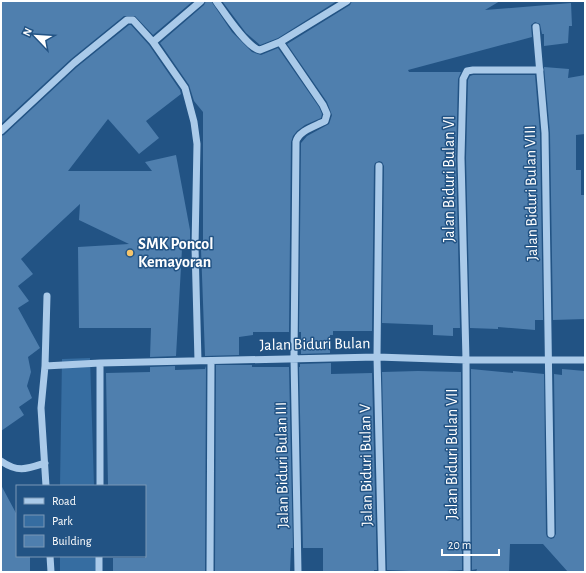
<svg xmlns="http://www.w3.org/2000/svg" width="586" height="573" viewBox="0 0 586 573" font-family="'Alegreya Sans',sans-serif">
  <style>
    .green { fill: #366da1 }
    .building { fill: #4f7fae }
    .lines { fill: none; stroke-linecap: round; stroke-linejoin: round }
    .minor { stroke: #aacae9; stroke-width: 7 }
    .poi-dot { fill: #f5c56c; stroke: #225384; stroke-width: 1.5 }
    .labels { text-anchor: middle; dominant-baseline: central; stroke-width: 3; stroke-linejoin: round; paint-order: stroke }
    .street-label { font-size: 16px; fill: #fff; stroke: #225384 }
    .poi-label { font-size: 16px; font-weight: bold; fill: #fff; stroke: #225384; text-anchor: start }
  </style>
  <rect width="100%" height="100%" fill="#225384"/>
  <path class="green" d="M90,358L94,486H60L62,359Z
    M60,556H96L97,572H60Z"/>
  <path class="building" d="M1,1H193L153,35L135,16H124L71,59L1,124Z
    M206,1H211L232,32L252,52L261,55L278,48L319,107L322,114L321,118L305,125L297,131L293,136L291,142L289,332H253V335L239,337V355L205,356L201,249L203,248V112L194,101L189,85L160,43L204,5Z
    M222,1H337L278,38L260,45L246,33Z
    M352,1H500L485,10L571,3L572,26H569L568,43L544,46V34H542L540,24L535,22L531,25L532,37L408,70L409,72H461L458,79L456,158L460,328H453V336L433,335V325L382,323L384,166L382,162L379,161L375,163L374,166L372,331H333V335H330V353L301,354V332H299L301,143L307,136L329,124L332,115L327,102L287,44L350,5Z
    M129,25H131L149,45L180,90L181,94L146,121L159,138L139,154L108,119L68,171H152L145,162L176,155L190,230V250L182,249L176,356L150,357L151,328H79L78,247L129,244L79,220L80,204L21,259L33,274L18,286L29,301L18,308L40,348L28,357L31,372L27,386L32,398L19,407L24,415L1,431V136L4,135L77,67Z
    M544,67L569,69L568,78L585,75V134L576,135V170H581V195H585V319L553,320L550,133Z
    M473,75H535L540,133L543,320H535V330L498,327V329L470,328L466,158L468,80L470,76Z
    M331,363V374L372,373L377,570H374V572H323V548H303L299,367H300V364Z
    M216,365H252V367H289L293,548H291L290,572H215Z
    M175,366V370L205,369L206,366L205,572H113V558H145V486H108L106,373L150,372V367Z
    M471,369L513,373V371L544,374L546,534L547,537L551,539L554,538L556,534L554,374L562,375V369L585,371V572H568L543,544H510L509,572H476L477,569L472,570Z
    M418,371L461,372L462,570L431,572L387,570L382,372Z
    M1,485L17,515V556H30V572H1Z"/>
  <g class="lines">
    <path class="minor" d="M216,1C224,12 247,48 260,50L280,42L323,105L327,114L325,121C316,126 298,131 296,142L294,358L298,572
      M536,27L545,133L551,534
      M153,42L185,88L194,122L197,144L195,247L198,361
      M280,42L347,1
      M1,131L74,63L127,20H133L153,42L201,1
      M379,166L377,357L382,572
      M45,366L100,363L377,357L466,360H585
      M1,461C18,473 27,469 45,463
      M46,486L41,408L45,366L47,296
      M100,486V363
      M50,556L51,572
      M99,572V556
      M210,572L211,361
      M467,572L466,360L461,158L463,79L467,71L473,70H540"/>
  </g>
  <circle class="poi-dot" cx="130" cy="253" r="4"/>
  <g class="labels">
    <g class="street-label">
      <text transform="translate(449 179) rotate(-90)">Jalan Biduri Bulan VI</text>
      <text transform="translate(531 193) rotate(-91)">Jalan Biduri Bulan VIII</text>
      <text transform="translate(315 344) rotate(-1)">Jalan Biduri Bulan</text>
      <text transform="translate(452 454) rotate(-90)">Jalan Biduri Bulan VII</text>
      <text transform="translate(282 465) rotate(-91)">Jalan Biduri Bulan III</text>
      <text transform="translate(366 465) rotate(-91)">Jalan Biduri Bulan V</text>
    </g>
    <g class="poi-label">
      <text x="138" y="244">SMK Poncol<tspan x="138" dy="18">Kemayoran</tspan></text>
    </g>
  </g>
  <rect width="586" height="573" fill="none" stroke="#ffffff" stroke-width="4"/>
  <rect x="16" y="485" width="130" height="72" fill="#225384" stroke="#7a98b5"/>
  <rect x="24" y="498" width="20" height="6" fill="#aacae9" stroke="#7a98b5"/>
  <text x="52" y="505" font-size="12" fill="#ffffff">Road</text>
  <rect x="24" y="515" width="20" height="12" fill="#366da1" stroke="#7a98b5"/>
  <text x="52" y="525" font-size="12" fill="#ffffff">Park</text>
  <rect x="24" y="535" width="20" height="12" fill="#4f7fae" stroke="#7a98b5"/>
  <text x="52" y="545" font-size="12" fill="#ffffff">Building</text>
  <g transform="translate(36 36) rotate(295)" stroke="#225384" stroke-width="3" paint-order="stroke">
  <path d="M0-3L7 15L0 10L-7 15Z" fill="#ffffff"/>
  <text y="-6" font-size="11" font-weight="bold" text-anchor="middle" fill="#ffffff">N</text>
  </g>
  <path d="M442 549v6h57v-6" fill="none" stroke="#ffffff" stroke-width="2"/>
  <text x="448" y="549" font-size="12" fill="#ffffff" stroke="#225384" stroke-width="3" paint-order="stroke">20 m</text>
</svg>
